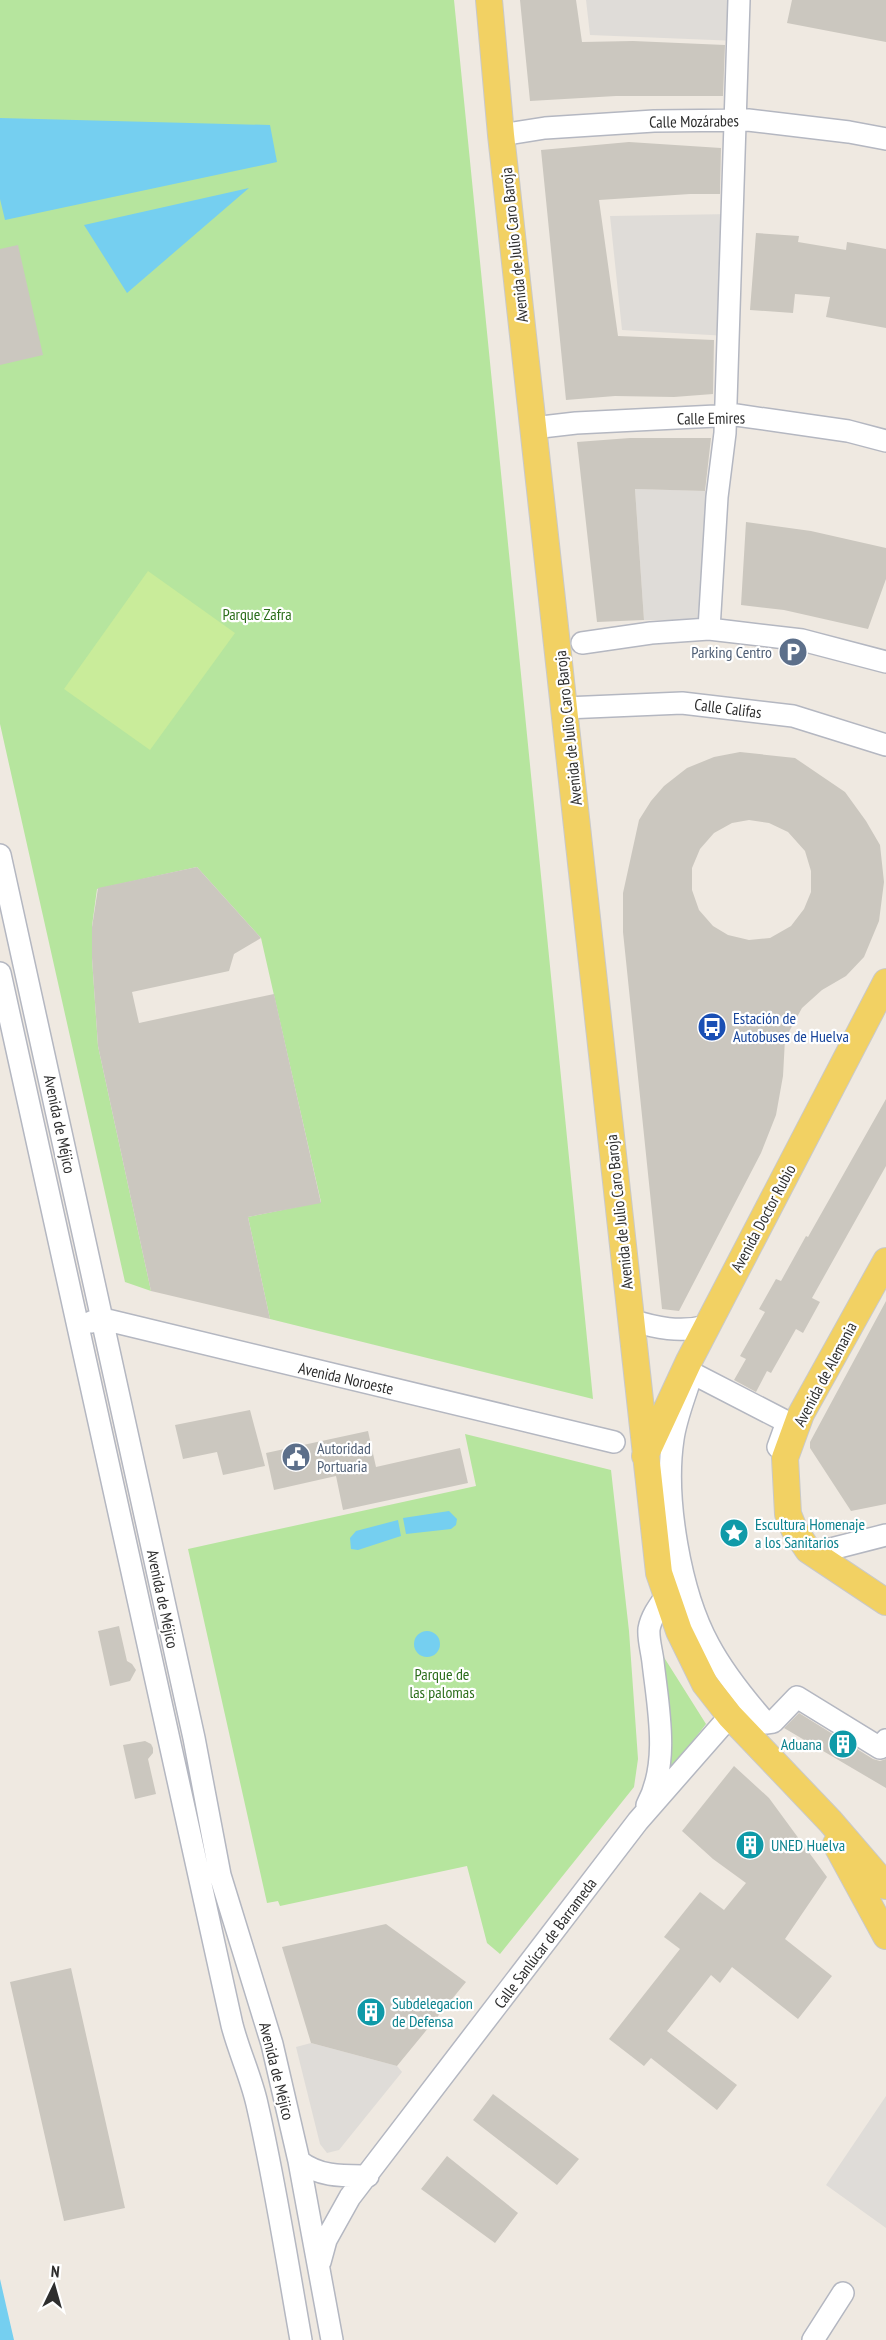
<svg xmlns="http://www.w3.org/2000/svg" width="886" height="2340" viewBox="0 0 886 2340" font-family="'PT Sans Narrow',sans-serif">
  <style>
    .green { fill: #b6e59e }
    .pitch { fill: #c9ec9a }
    .plaza { fill: #dfdcd8 }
    .water { fill: #75cff0 }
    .building { fill: #cbc7bf; fill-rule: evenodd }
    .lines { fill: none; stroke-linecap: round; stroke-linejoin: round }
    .minor-casing { stroke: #b4b7c1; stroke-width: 24 }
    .major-casing { stroke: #c9c9c9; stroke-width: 28 }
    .minor { stroke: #fff; stroke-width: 21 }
    .major { stroke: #f2d163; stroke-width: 26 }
    .labels { text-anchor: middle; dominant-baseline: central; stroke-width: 4.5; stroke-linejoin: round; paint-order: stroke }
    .street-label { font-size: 16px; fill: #2e2e2e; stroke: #fff }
    .park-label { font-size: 16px; fill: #2c6e1b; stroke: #fff }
    .service-label { font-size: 16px; fill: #4e5e75; stroke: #fff; text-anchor: end }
    .transit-label { font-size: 16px; fill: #164399; stroke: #fff; text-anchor: start }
    .culture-label { font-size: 16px; fill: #0d838f; stroke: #fff; text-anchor: start }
  </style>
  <rect width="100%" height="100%" fill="#efe9e1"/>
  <path class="green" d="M0,0H454L593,1399L270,1319L248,1217L321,1202L261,938L197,867L97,889L92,926V958L98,1046L151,1291L125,1282L0,724Z
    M465,1434L611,1470L629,1631L638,1759L634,1787L500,1954L487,1943L467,1866L280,1906L278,1901L267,1903L188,1549L476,1486Z
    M660,1651L706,1724L666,1776Z"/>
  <path class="pitch" d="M148,571L235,633L150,750L64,689Z"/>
  <path class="plaza" d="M586,0H739L738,41L590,35Z
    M732,214L728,336L622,330L610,216Z
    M635,489L710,491L702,620H644Z
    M311,2043L397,2066L402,2072L339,2150L327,2153L320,2144L296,2047Z
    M886,2096V2228L826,2185Z"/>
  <path class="water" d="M0,118L270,125L277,162L5,220L0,199Z
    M249,188L127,293L84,225Z
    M449,1511L457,1519L456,1525L451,1529L406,1534L403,1518Z
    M398,1520L401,1536L358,1550L351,1549L350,1538L356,1531Z
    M414 1644a13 13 0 1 1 26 0a13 13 0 1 1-26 0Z
    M0,2279L14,2340H0Z"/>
  <path class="building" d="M520,0H576L582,42L633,41L725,45L723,96H616L530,101Z
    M792,0H886V42L787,23Z
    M629,142L721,148L720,194H690L599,200L618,336L714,340L713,394L674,397L615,396L566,400L541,150Z
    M756,233L799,236L798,242L846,250L847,242L886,249V328L826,317L830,297L795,294L793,313L750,310Z
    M18,245L43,355L0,365V249Z
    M630,438H711L705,491L635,489L644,620L597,622L577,442Z
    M746,522L811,531L886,548V579L868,629L784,610L741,605Z
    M740,752L795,758L845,792L866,821L880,845L884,882L879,921L864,957L846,976L822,990L802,1008L785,1039L783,1076L776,1115L761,1153L679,1311L662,1309L623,932V893L639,820L651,801L664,786L687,768L714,757ZM749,820L769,823L788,832L805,851L811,871V892L804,909L791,926L770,938L749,940L728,935L713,926L699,910L692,890V868L700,849L714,833L732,823Z
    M197,867L261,938L234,954L229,971L132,992L139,1023L274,994L321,1203L248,1217L270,1319L151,1291L98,1046L92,958V927L98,888Z
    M886,1099V1166L812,1298L820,1302L803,1333L796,1329L771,1373L767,1371L756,1392L734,1380L746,1359L740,1356L765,1312L759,1309L776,1279L781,1281L806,1236L808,1237Z
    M886,1301V1504L851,1511L810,1448V1442Z
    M250,1410L265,1466L223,1475L217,1452L183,1459L175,1425Z
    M368,1431L376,1467L460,1448L468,1483L343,1510L336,1476L274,1490L266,1453Z
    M119,1626L127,1661L132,1664L136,1670L130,1681L110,1686L98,1631Z
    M799,1713L873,1759L880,1761L886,1759V1788L784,1728Z
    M145,1741L151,1744L153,1748V1753L148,1759L156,1794L135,1799L123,1745Z
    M734,1766L769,1798L827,1877L785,1939L832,1976L798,2019L732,1967L720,1983L711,1975L667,2031L737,2085L717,2110L651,2058L644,2066L609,2039L680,1949L664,1937L700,1892L724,1910L746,1883L713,1859L682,1831Z
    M386,1924L466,1982L397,2066L311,2043L282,1947Z
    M71,1968L125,2208L64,2221L10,1982Z
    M493,2094L579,2159L557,2185L473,2120Z
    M447,2156L518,2213L495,2243L421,2189Z"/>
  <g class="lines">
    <g class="minor-casing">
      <path id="minor" d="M501,135L545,128L654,121L748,120L849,132L886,139
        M533,428L576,423L736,415L848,431L886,441
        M709,629L802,640L886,662
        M582,643L651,633L709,629L717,497L725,433L739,0
        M565,708L682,703L793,716L886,745
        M0,855L194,1738L220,1875L272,2044L299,2161L332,2340
        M0,973L232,2025C239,2052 251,2077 257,2104C275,2182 287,2261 301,2340
        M631,1320C656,1328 680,1333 707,1326
        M91,1322L103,1319L614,1442
        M778,1447L787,1422L692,1373C686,1394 676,1417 673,1439C664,1498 680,1592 709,1645C724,1673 745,1699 766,1723L773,1722L797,1697L880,1748L886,1740
        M831,1549L886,1535
        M647,1805C670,1763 658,1707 653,1662C652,1652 648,1639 649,1629C651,1617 659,1606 666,1596
        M299,2161C320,2177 342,2176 368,2176
        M320,2262L326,2240L350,2197L638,1821L730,1716
        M813,2340L843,2293"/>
    </g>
    <g class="major-casing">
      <path id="major" d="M489,0L501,135L659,1573L679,1631L705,1684L730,1716L830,1821L886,1886
        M886,1261L801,1414L785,1458L788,1514L794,1529L808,1550L886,1602
        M645,1456L689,1361L886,982
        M836,1844L886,1936"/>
    </g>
    <use href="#minor" class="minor"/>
    <use href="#major" class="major"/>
  </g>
  <defs>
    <g id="parking-disc" transform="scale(1.5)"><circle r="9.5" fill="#5c6f8a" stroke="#fff"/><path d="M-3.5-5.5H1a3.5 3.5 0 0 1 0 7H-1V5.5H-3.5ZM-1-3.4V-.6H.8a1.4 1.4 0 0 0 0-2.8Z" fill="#fff"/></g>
    <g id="bus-disc" transform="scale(1.5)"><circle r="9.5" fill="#1a4fb4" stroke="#fff"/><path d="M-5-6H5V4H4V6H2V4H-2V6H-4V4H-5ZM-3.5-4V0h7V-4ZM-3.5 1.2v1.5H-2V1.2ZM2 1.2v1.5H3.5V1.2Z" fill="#fff"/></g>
    <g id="civic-disc" transform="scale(1.5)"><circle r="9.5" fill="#5c6f8a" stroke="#fff"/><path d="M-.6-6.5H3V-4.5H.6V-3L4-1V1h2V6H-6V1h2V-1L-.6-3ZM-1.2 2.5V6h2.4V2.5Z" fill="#fff"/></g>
    <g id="sight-disc" transform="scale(1.5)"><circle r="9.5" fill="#0f9aa8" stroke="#fff"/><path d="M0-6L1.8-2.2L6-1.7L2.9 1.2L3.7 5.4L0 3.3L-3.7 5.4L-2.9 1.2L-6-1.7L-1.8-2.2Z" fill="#fff"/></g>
    <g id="building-disc" transform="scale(1.5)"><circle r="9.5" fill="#0f9aa8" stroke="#fff"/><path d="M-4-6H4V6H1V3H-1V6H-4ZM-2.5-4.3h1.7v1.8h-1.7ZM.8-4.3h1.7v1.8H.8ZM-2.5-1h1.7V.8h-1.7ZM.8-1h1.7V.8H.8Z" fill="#fff"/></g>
  </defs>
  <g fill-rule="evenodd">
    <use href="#parking-disc" x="793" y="652"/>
    <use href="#bus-disc" x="712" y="1027"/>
    <use href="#civic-disc" x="296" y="1457"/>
    <use href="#sight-disc" x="734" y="1533"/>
    <use href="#building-disc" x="843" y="1744"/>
    <use href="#building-disc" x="750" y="1845"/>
    <use href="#building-disc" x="371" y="2012"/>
  </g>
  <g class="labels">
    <g class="street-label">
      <text transform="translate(694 121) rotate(-1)">Calle Mozárabes</text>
      <text transform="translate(514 245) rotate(-96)">Avenida de Julio Caro Baroja</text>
      <text transform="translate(711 418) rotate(-1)">Calle Emires</text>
      <text transform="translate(728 708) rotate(7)">Calle Califas</text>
      <text transform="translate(568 728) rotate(-96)">Avenida de Julio Caro Baroja</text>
      <text transform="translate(60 1124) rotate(78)">Avenida de Méjico</text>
      <text transform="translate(619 1212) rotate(-96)">Avenida de Julio Caro Baroja</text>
      <text transform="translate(763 1218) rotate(-62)">Avenida Doctor Rubio</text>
      <text transform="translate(825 1374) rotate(-62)">Avenida de Alemania</text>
      <text transform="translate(346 1378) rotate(13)">Avenida Noroeste</text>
      <text transform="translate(163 1599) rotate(78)">Avenida de Méjico</text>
      <text transform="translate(545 1943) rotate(-53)">Calle Sanlúcar de Barrameda</text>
      <text transform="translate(277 2071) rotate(76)">Avenida de Méjico</text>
    </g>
    <g class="park-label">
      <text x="257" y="614">Parque Zafra</text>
      <text x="442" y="1674">Parque de<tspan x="442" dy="18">las palomas</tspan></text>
    </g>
    <g class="service-label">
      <text x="772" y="652">Parking Centro</text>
      <text x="317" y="1448" text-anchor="start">Autoridad<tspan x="317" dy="18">Portuaria</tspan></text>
    </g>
    <g class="transit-label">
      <text x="733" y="1018">Estación de<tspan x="733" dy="18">Autobuses de Huelva</tspan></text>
    </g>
    <g class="culture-label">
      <text x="755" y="1524">Escultura Homenaje<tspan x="755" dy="18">a los Sanitarios</tspan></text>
      <text x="822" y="1744" text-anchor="end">Aduana</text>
      <text x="771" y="1845">UNED Huelva</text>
      <text x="392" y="2003">Subdelegacion<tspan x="392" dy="18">de Defensa</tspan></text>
    </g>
  </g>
  <g transform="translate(54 2286) rotate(5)" stroke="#ffffff" stroke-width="4.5" paint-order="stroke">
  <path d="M0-4.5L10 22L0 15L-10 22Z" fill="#2e2e2e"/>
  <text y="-9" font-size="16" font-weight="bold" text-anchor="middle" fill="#2e2e2e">N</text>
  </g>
</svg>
